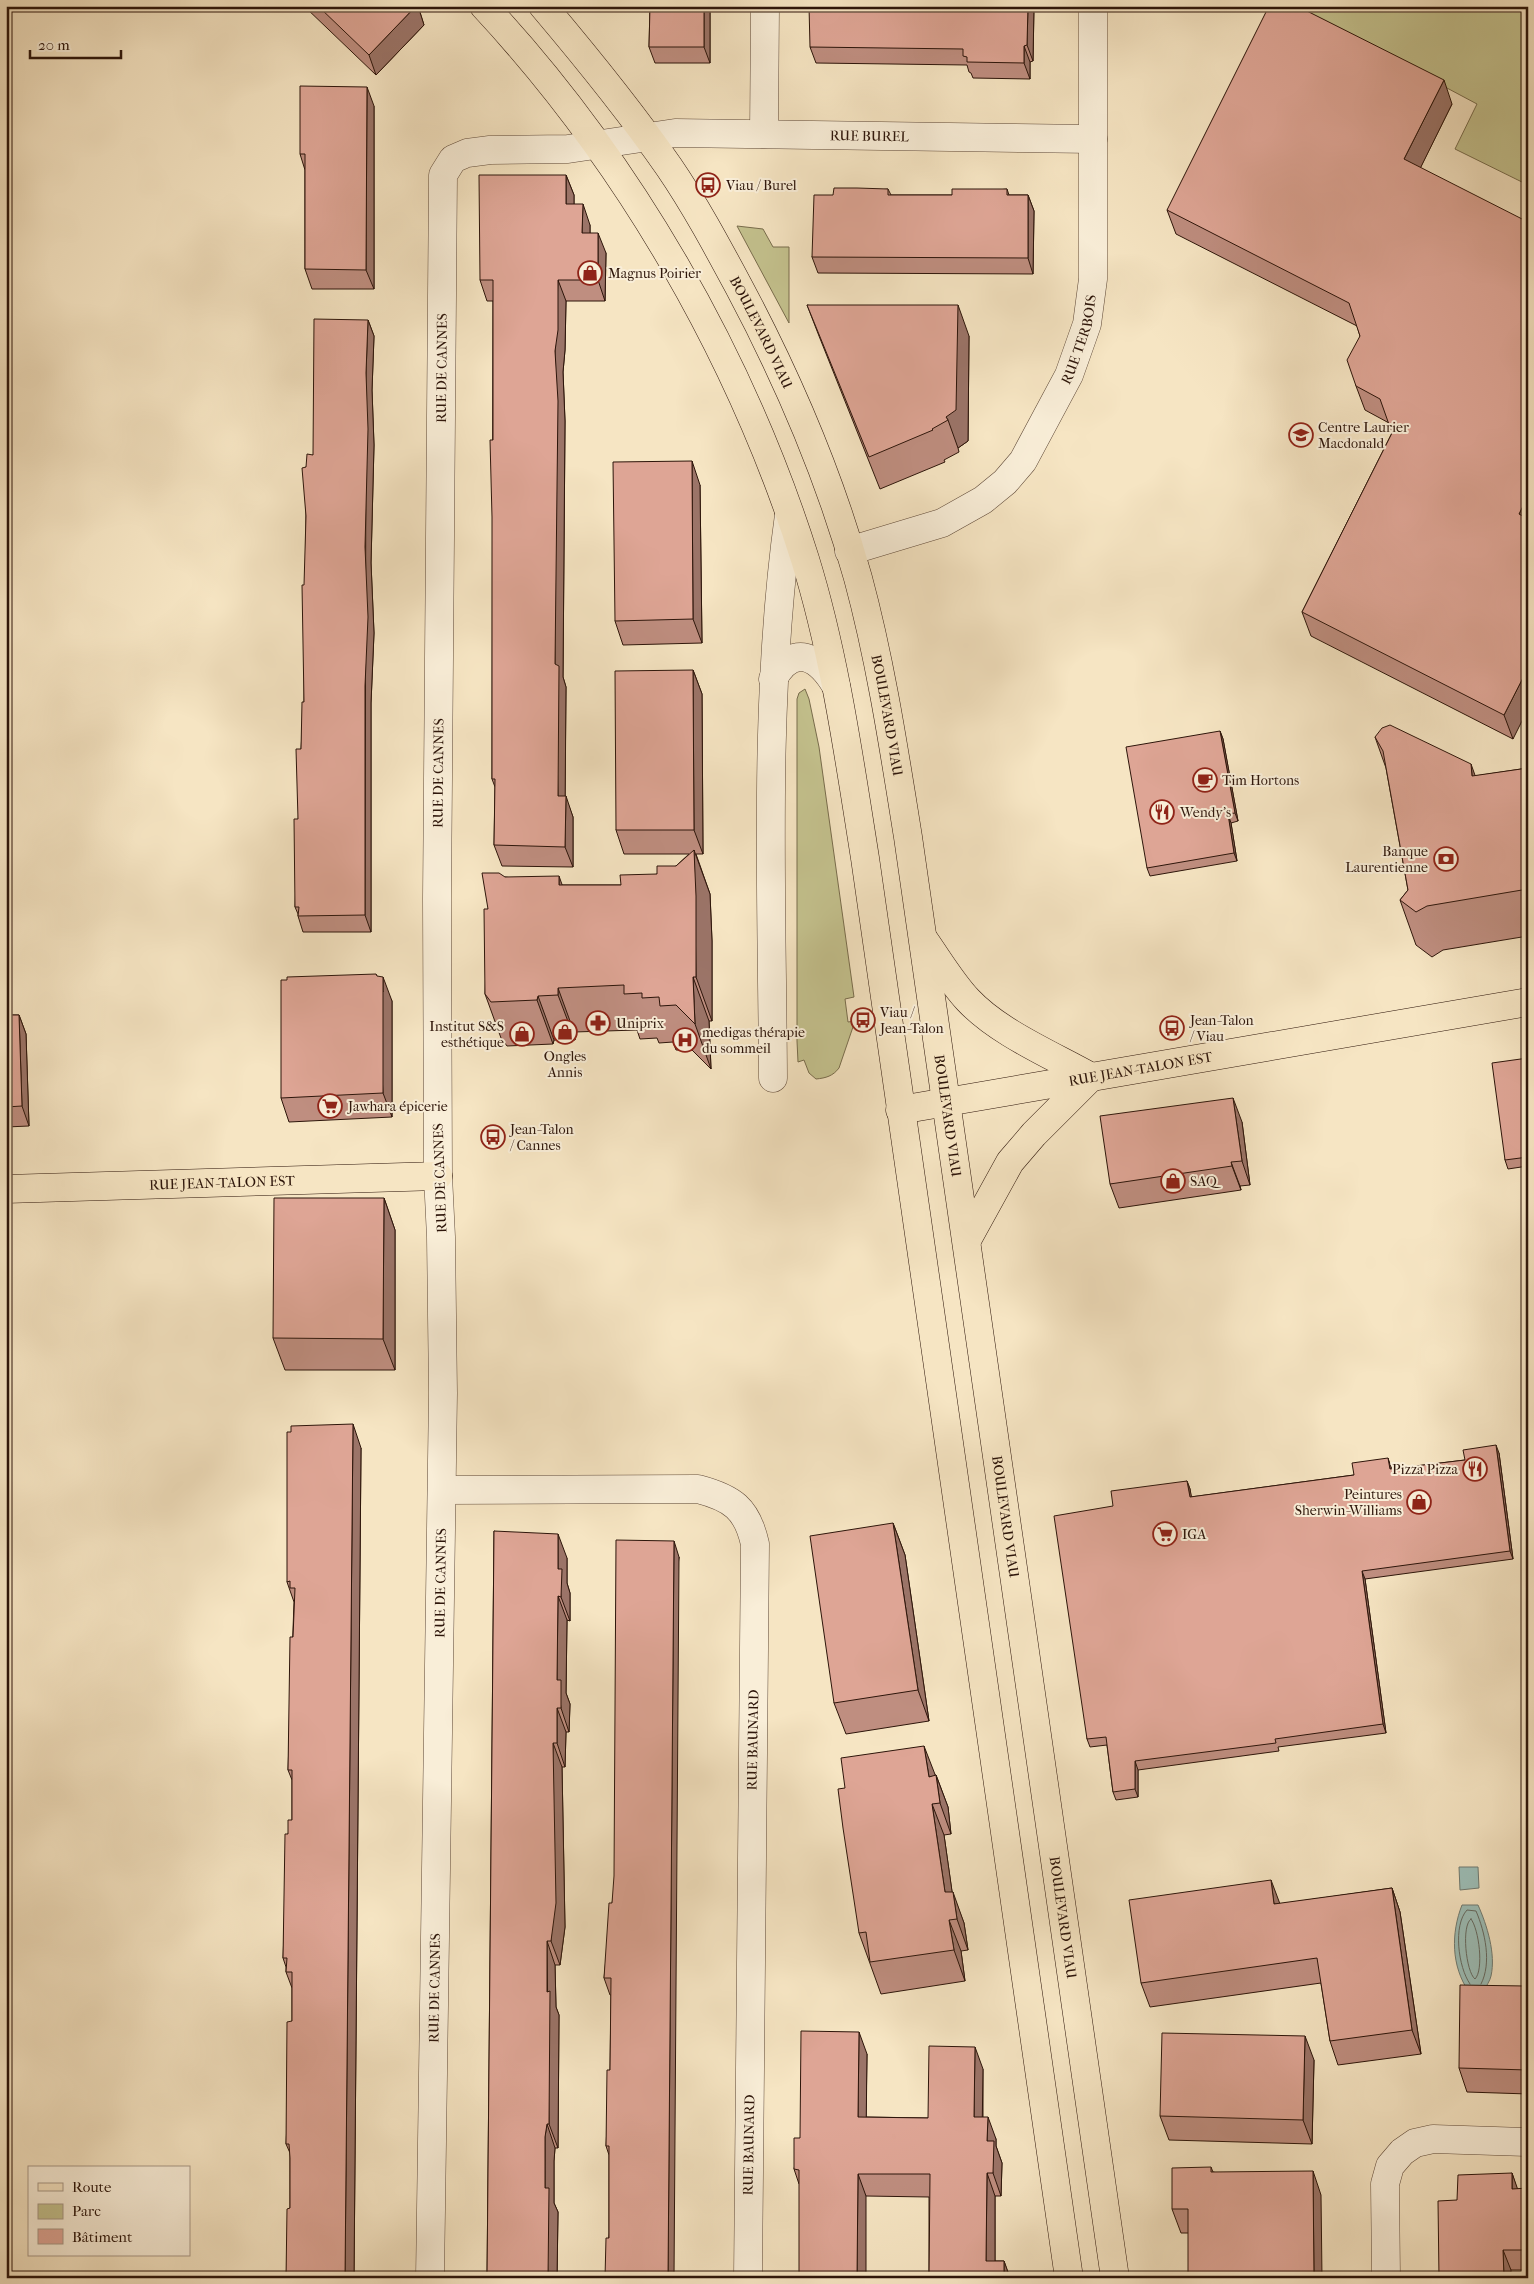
<svg xmlns="http://www.w3.org/2000/svg" width="1534" height="2284" viewBox="0 0 1534 2284" font-family="'IM FELL French Canon',serif">
  <style>
    .green { fill: #c4c28e; stroke: #786c4c }
    .water { fill: #9dbfb8; stroke: #707b72 }
    .lines { fill: none; stroke-linecap: round; stroke-linejoin: round }
    .shore { stroke: #656a61; stroke-width: 1 }
    .minor-casing { stroke: #5f4938; stroke-width: 29 }
    .major-casing { stroke: #2d150a; stroke-width: 29 }
    .minor { stroke: #f9eed8; stroke-width: 28 }
    .major { stroke: #f6e5c3; stroke-width: 28 }
    .wall { fill: #bf8e80; stroke: #2d150a }
    .shaded-wall { fill: #9b7468; stroke: #2d150a }
    .building { fill: #dea595; stroke: #2d150a }
    .labels { text-anchor: middle; dominant-baseline: central; stroke-width: 4; stroke-linejoin: round; paint-order: stroke }
    .street-label { font-size: 14px; fill: #2d150a; stroke: #f9eed8 }
    .poi-label { font-size: 14px; fill: #2d150a; stroke: #f9eed8; text-anchor: start }
  </style>
  <rect width="100%" height="100%" fill="#f6e5c3"/>
  <filter id="stains"><feTurbulence type="fractalNoise" baseFrequency=".004" numOctaves="4"/><feColorMatrix values="0 0 0 0 .2 0 0 0 0 .09 0 0 0 0 .02 0 0 0 .5 -.17"/></filter>
  <radialGradient id="worn" r=".72"><stop offset=".6" stop-color="#630" stop-opacity="0"/><stop offset="1" stop-color="#630" stop-opacity=".3"/></radialGradient>
  <path class="green" d="M1293,6H1528V185L1455,149L1477,104Z
    M737,226L763,229L773,247H789V323Z
    M805,689L809,699L819,747L854,997L845,999L848,1022L855,1021L839,1068C833,1076 826,1078 816,1079L809,1073L804,1060L798,1062L797,1041V699L799,693Z"/>
  <path class="water" d="M1459,1867H1478L1479,1888L1460,1890Z
    M1462,1905H1478C1487,1925 1496,1954 1491,1976C1490,1981 1486,1986 1484,1991L1469,1992C1451,1966 1451,1933 1462,1905Z"/>
  <g class="lines">
    <path class="shore" d="M1471,1919C1479,1929 1484,1970 1475,1979C1466,1972 1461,1925 1471,1919Z
      M1470,1984C1458,1967 1453,1925 1467,1910L1476,1911C1485,1932 1492,1963 1481,1984"/>
    <g class="minor-casing">
      <g id="minor">
        <path d="M764,134L765,6"/>
        <path id="s1" d="M849,551L942,523L983,500L1005,482L1023,461L1069,375L1087,324L1093,279V6"/>
        <path d="M773,679C794,642 819,657 836,686"/>
        <path d="M773,1078C772,890 763,701 789,515"/>
        <path d="M442,1490L698,1489C732,1498 747,1508 755,1544L748,2278"/>
        <path id="s2" d="M430,2278L443,1393L441,1237L438,1176L437,899L443,175L453,159L467,153L490,150L568,149L675,133L1093,139"/>
        <path d="M1386,2278L1385,2184L1390,2166L1402,2152L1415,2143L1433,2139L1528,2142"/>
      </g>
    </g>
    <g class="major-casing">
      <g id="major">
        <path d="M484,6C629,162 741,356 805,559C835,656 849,758 865,858L1069,2278"/>
        <path id="s3" d="M543,6C587,58 630,111 669,167C695,205 717,246 739,287C788,379 830,477 858,578C881,663 894,750 908,837L1115,2278"/>
        <path d="M925,941C939,961 952,983 968,1000C999,1033 1052,1055 1091,1077"/>
        <path id="s4" d="M900,1110L1528,1002"/>
        <path id="s5" d="M6,1189L438,1176"/>
        <path d="M967,1240L1010,1162L1034,1134L1091,1077"/>
      </g>
    </g>
    <use href="#minor" class="minor"/>
    <use href="#major" class="major"/>
  </g>
  <path class="wall" d="M304,6H418L424,25L376,75Z
    M650,6H710V63H655L649,47Z
    M1034,6L1033,61L1030,62V79L973,78L971,73L969,72L967,65L816,63L810,47Z
    M1452,104L1420,168L1513,739L1311,636L1302,612L1392,433L1389,423L1365,410L1356,386L1360,336L1357,326L1176,234L1167,210Z
    M374,106V289H312L305,269V170L300,154Z
    M566,175L574,195V204L590,225V233L606,253L605,301H566L565,350L563,372L565,421L563,677L566,687L565,796L573,817V867L502,866L494,845L495,787L492,779L493,301H487L480,280Z
    M888,189L891,195H952L1007,189L1009,195H1028L1034,211L1033,274L818,273L812,257L833,195Z
    M807,305L969,336L968,441L958,448L959,452L944,460L945,462L880,489L819,336Z
    M368,320L374,336L372,390L374,445L371,563L374,633L371,703V932H303L298,916V914L295,907L301,749L304,702L306,516V467L313,455Z
    M700,485L702,643L623,645L615,621Z
    M693,670L702,694L703,854H696L710,894L712,941V1021H709L711,1069L692,1050H676L673,1042L659,1043L657,1038L640,1039L637,1030L574,1032L575,1040H554L553,1044L507,1046L501,1038L485,994L488,909L505,877L562,885H621L657,874L676,866L689,854H624L616,830Z
    M1220,731L1223,739L1238,821L1231,823L1237,861L1150,876L1147,868Z
    M1375,737L1475,776L1528,768V936L1443,950L1432,957L1416,945L1400,900L1408,890L1386,768Z
    M377,976L392,1001V1117L289,1122L281,1098Z
    M6,1015H19L26,1034L29,1126L6,1127Z
    M1528,1058V1166L1508,1169L1505,1160Z
    M1242,1122L1250,1185L1240,1186L1241,1190L1119,1208L1110,1184Z
    M384,1198L395,1230V1370H285L273,1338Z
    M361,1448L354,2278H286L290,2208V2153L286,2144L292,2021V1988L286,1972V1967L283,1958L288,1834L292,1820V1780L288,1770L294,1602L287,1582Z
    M1499,1453L1513,1559L1365,1579L1386,1733L1278,1747L1279,1751L1138,1770V1797L1116,1800L1113,1792L1107,1745L1090,1747L1087,1739L1113,1506L1187,1481L1190,1489L1191,1497L1354,1475L1391,1467L1392,1469L1465,1460Z
    M893,1523L905,1555L929,1721L846,1734L834,1703Z
    M494,1531L567,1558V1583L570,1593V1621L567,1620L566,1693L570,1704L569,1732H566L565,1767H562L565,1927L560,1965H555L556,2007L559,2015L558,2148H555L554,2161V2203L558,2212L557,2278H487Z
    M679,1557L609,2238V2155L606,2146L610,2070L611,1995H610L604,1978L612,1903Z
    M1528,1638V2094L1467,2092L1459,2068L1525,1986Z
    M935,1775H936L948,1807L951,1834L944,1835L952,1892L964,1923L968,1950L961,1951L965,1981L881,1994L859,1933Z
    M1392,1888L1400,1912L1421,2054L1338,2065L1330,2041L1321,1983L1150,2007L1141,1983L1280,1904Z
    M867,2054L866,2117L928,2118L983,2069V2117L996,2139V2146L1002,2163L1001,2196H995V2261H1004L1010,2278H929V2197L866,2196L799,2184L794,2169L800,2138Z
    M1314,2060L1312,2144L1169,2140L1160,2116Z
    M1211,2167L1213,2172L1321,2195L1188,2233H1181L1172,2209Z
    M1512,2173L1517,2189L1528,2188V2270H1511L1457,2200Z"/>
  <path class="shaded-wall" d="M416,6H418L424,25L376,75L369,55Z
    M704,6H710V63L704,47Z
    M1028,6H1034L1033,61L1027,45Z
    M1024,46L1030,62V79L1024,63Z
    M1444,80L1452,104L1413,183L1404,159Z
    M367,87L374,106V289L366,270Z
    M566,175L574,195V225L566,204Z
    M1028,195L1034,211L1033,274L1028,258Z
    M583,204L590,225V253L582,233Z
    M598,233L606,253L605,301L598,280Z
    M558,280L566,301L565,350L563,372L565,421L563,677L566,687L565,817L558,796L555,664V351Z
    M958,305L969,336L968,441L958,448L948,420L946,417Z
    M368,320L374,336L372,390L374,445L371,563L374,633L371,703V932L365,915L366,373Z
    M692,461L700,485L702,643L693,619Z
    M1528,496V538L1519,514Z
    M1528,668V709L1513,739L1504,715Z
    M693,670L702,694L703,854L694,830Z
    M1220,731L1223,739L1238,821L1235,813Z
    M1471,764L1487,809L1472,776Z
    M566,796L573,817V867L565,847Z
    M1228,814L1231,823L1237,861L1234,853Z
    M694,850L710,894L712,941V1021L696,977Z
    M559,876L575,921L559,885Z
    M376,974L383,992V977L392,1001V1117L383,1093Z
    M693,977L709,1021L711,1069L695,1024Z
    M558,988L574,1032L575,1040L558,995Z
    M538,996L554,1040L553,1044L537,1000Z
    M19,1015L26,1034L29,1126L22,1106Z
    M1233,1098L1242,1122L1250,1185L1242,1161Z
    M1231,1162L1240,1186L1241,1190L1232,1166Z
    M384,1198L395,1230V1370L383,1339Z
    M353,1424L361,1448L354,2278H345Z
    M1496,1445L1499,1453L1513,1559L1510,1551Z
    M1388,1458L1391,1467L1393,1477L1390,1469Z
    M1187,1481L1190,1489L1193,1505L1190,1497Z
    M893,1523L905,1555L929,1721L918,1690Z
    M558,1534L567,1558V1583L570,1593V1621L561,1597L558,1569Z
    M674,1541L679,1557L674,2278H668Z
    M1362,1571L1365,1579L1386,1733L1383,1724Z
    M558,1596L567,1620L566,1693L570,1704L569,1732L561,1708L557,1680Z
    M557,1708L566,1732L565,1767L557,1743Z
    M553,1743L562,1767L565,1927L560,1965L551,1941Z
    M924,1746L936,1777H929Z
    M1135,1761L1138,1770V1797L1135,1789Z
    M936,1775L948,1807L951,1834L940,1803Z
    M932,1804L944,1835L956,1919L945,1892Z
    M1271,1880L1280,1904H1274Z
    M1392,1888L1400,1912L1421,2054L1412,2030Z
    M953,1892L964,1923L968,1950L957,1919Z
    M949,1920L961,1951L965,1981L954,1950Z
    M547,1941L555,1965L556,2007L559,2015L558,2148L549,2124Z
    M859,2032L867,2054L866,2139L858,2117Z
    M1305,2036L1314,2060L1312,2144L1303,2120Z
    M975,2047L983,2069L982,2139L974,2117Z
    M988,2117L996,2139V2146L1002,2163L1001,2196L993,2173L987,2141Z
    M547,2124L555,2148L554,2161V2203L558,2212L557,2278H548L545,2188V2137Z
    M1313,2171L1321,2195L1322,2278H1314Z
    M987,2173L995,2196V2278L986,2261Z
    M1512,2173L1519,2193L1512,2189Z
    M858,2174L866,2196V2278H857Z
    M1503,2250L1511,2270V2278H1504Z
    M1004,2261L1010,2278H1004Z"/>
  <path class="building" d="M318,6H416L369,55Z
    M650,6H704V47H649Z
    M809,6H1028L1027,45L1024,46V63L967,62V57L963,56V49L810,47Z
    M1269,6H1297L1444,80L1404,159L1528,222V496L1519,514L1528,519V668L1504,715L1302,612L1392,433L1380,399L1356,386L1347,360L1360,336L1349,303L1167,210Z
    M300,86L367,87L366,270L305,269V154H300Z
    M479,175H566V204H583L582,233H598V280H558V330L555,351L558,401L555,664L559,666L558,796H566L565,847L494,845L495,779H492V517L490,440H493V280H480Z
    M834,188H857L888,189V195H952V189H1007V195H1028V258L812,257L814,195H833Z
    M807,305H958L956,410L946,417L948,420L932,429L933,430L869,457Z
    M314,319L368,320L366,373L368,429L365,547L368,617L365,686V915L298,916L299,907H295L294,819H298L296,749H301L302,702H304L302,585H304L306,516L302,468L306,467L307,454L313,455Z
    M692,461L693,619L615,621L613,462Z
    M693,670L694,830H616L615,671Z
    M1390,725L1471,764L1472,776L1528,768V889L1427,906L1416,912L1400,900L1408,890L1383,751L1375,737L1382,728Z
    M1220,731L1235,813L1228,814L1234,853L1147,868L1126,747Z
    M694,850L696,896V977H693L695,1024L676,1005L660,1006L659,997L642,998V993L624,994V985L558,988V995L538,996L537,1000L491,1002L485,994L484,909H488L482,873H499L505,877L559,876V885H621L620,875L657,874V866H676Z
    M376,974L377,976L383,977V1093L281,1098V980H287V977Z
    M6,1015H19L22,1106L6,1107Z
    M1528,1058V1157L1505,1160L1492,1063Z
    M1233,1098L1242,1161L1231,1162L1232,1166L1110,1184L1100,1116Z
    M274,1198H384L383,1339L273,1338Z
    M353,1424L345,2278H286L287,2209L290,2208V2158L289,2144H286L287,2022L292,2021V1972H286L287,1958H283L285,1834H288V1820H292V1770H288L290,1637H293L295,1588H290V1581L287,1582V1432H291V1426Z
    M1496,1445L1510,1551L1362,1571L1383,1724L1275,1739L1276,1743L1135,1761V1789L1113,1792L1106,1737L1087,1739L1054,1516L1113,1506L1111,1491L1187,1481L1190,1497L1354,1475L1352,1463L1388,1458L1390,1469L1465,1460L1463,1450Z
    M893,1523L918,1690L834,1703L810,1536Z
    M494,1531L558,1534V1569H562L561,1597L558,1596L557,1680H561V1708H557V1743H553L556,1903L551,1941H547V1992L550,1991L549,2124H547L545,2137V2188H549L548,2278H487Z
    M616,1540L674,1541L668,2278H605L606,2238H609V2146H606L607,2070H610L611,1978H604L609,1903H612L614,1876Z
    M1528,1638V2070L1459,2068L1460,1985L1525,1986Z
    M924,1746L929,1777L936,1775L940,1803L932,1804L945,1892H953L957,1919L949,1920L954,1950L870,1962L866,1932L859,1933L843,1828L838,1789L845,1788L841,1758Z
    M1271,1880L1274,1904L1392,1888L1412,2030L1330,2041L1317,1958L1141,1983L1129,1900Z
    M801,2031L859,2032L858,2117L928,2118L929,2046L975,2047L974,2117H988L987,2141H994L993,2173H987L986,2261H1004V2278H929L930,2174H858L857,2278H799V2170L794,2169V2138H800Z
    M1162,2033L1305,2036L1303,2120L1160,2116Z
    M1211,2167V2172L1313,2171L1314,2278H1188V2209H1172V2168Z
    M1512,2173V2189L1528,2188V2250H1503L1504,2278H1439L1438,2201L1457,2200L1458,2175Z"/>
  <defs>
    <g id="bus-ring" transform="scale(1.25)"><circle r="9.5" fill="#f9eed8" stroke="#8f2418" stroke-width="1.5"/><path d="M-5-6H5V4H4V6H2V4H-2V6H-4V4H-5ZM-3.5-4V0h7V-4ZM-3.5 1.2v1.5H-2V1.2ZM2 1.2v1.5H3.5V1.2Z" fill="#8f2418"/></g>
    <g id="shop-ring" transform="scale(1.25)"><circle r="9.5" fill="#f9eed8" stroke="#8f2418" stroke-width="1.5"/><path d="M-5-2.5h2.3a2.7 3.5 0 0 1 5.4 0H5L5.5 6h-11ZM-1.5-2.5h3a1.5 2.3 0 0 0-3 0Z" fill="#8f2418"/></g>
    <g id="school-ring" transform="scale(1.25)"><circle r="9.5" fill="#f9eed8" stroke="#8f2418" stroke-width="1.5"/><path d="M0-5L7-2L0 1L-7-2ZM-4 1L0 2.5L4 1V4Q0 6-4 4Z" fill="#8f2418"/></g>
    <g id="cafe-ring" transform="scale(1.25)"><circle r="9.5" fill="#f9eed8" stroke="#8f2418" stroke-width="1.5"/><path d="M-5.5-4.5H6V0H3Q3 3.5 0 3.5H-2.5Q-5.5 3.5-5.5 0ZM3-3.2v2h1.7v-2ZM-6 4.5H4V6H-6Z" fill="#8f2418"/></g>
    <g id="restaurant-ring" transform="scale(1.25)"><circle r="9.5" fill="#f9eed8" stroke="#8f2418" stroke-width="1.5"/><path d="M-5-6h1v4h1v-4h1v4h1v-4h1v5L-1.5 .5V6h-2V.5L-5-1ZM5-6V6H3V1.5H1.5Q1.5-4 5-6Z" fill="#8f2418"/></g>
    <g id="bank-ring" transform="scale(1.25)"><circle r="9.5" fill="#f9eed8" stroke="#8f2418" stroke-width="1.5"/><path d="M-6-4H6V4H-6ZM0-2.3a2.3 2.3 0 1 0 0 4.6a2.3 2.3 0 1 0 0-4.6Z" fill="#8f2418"/></g>
    <g id="pharmacy-ring" transform="scale(1.25)"><circle r="9.5" fill="#f9eed8" stroke="#8f2418" stroke-width="1.5"/><path d="M-2-6h4v4h4v4h-4v4h-4v-4h-4v-4h4Z" fill="#8f2418"/></g>
    <g id="hospital-ring" transform="scale(1.25)"><circle r="9.5" fill="#f9eed8" stroke="#8f2418" stroke-width="1.5"/><path d="M-5-5h3v3.5h4V-5h3V5h-3V1.5h-4V5h-3Z" fill="#8f2418"/></g>
    <g id="supermarket-ring" transform="scale(1.25)"><circle r="9.5" fill="#f9eed8" stroke="#8f2418" stroke-width="1.5"/><path d="M-6-5.5h2.5l.6 2H6L4.5 2H-2.5L-4.4-4H-6ZM-1.5 3.2a1.3 1.3 0 1 0 .1 0ZM3 3.2a1.3 1.3 0 1 0 .1 0Z" fill="#8f2418"/></g>
  </defs>
  <g fill-rule="evenodd">
    <use href="#bus-ring" x="708" y="185"/>
    <use href="#shop-ring" x="590" y="273"/>
    <use href="#school-ring" x="1301" y="435"/>
    <use href="#cafe-ring" x="1205" y="780"/>
    <use href="#restaurant-ring" x="1162" y="812"/>
    <use href="#bank-ring" x="1446" y="859"/>
    <use href="#bus-ring" x="863" y="1020"/>
    <use href="#pharmacy-ring" x="598" y="1023"/>
    <use href="#bus-ring" x="1172" y="1028"/>
    <use href="#shop-ring" x="565" y="1032"/>
    <use href="#shop-ring" x="522" y="1034"/>
    <use href="#hospital-ring" x="685" y="1040"/>
    <use href="#supermarket-ring" x="330" y="1106"/>
    <use href="#bus-ring" x="493" y="1137"/>
    <use href="#shop-ring" x="1173" y="1181"/>
    <use href="#restaurant-ring" x="1475" y="1469"/>
    <use href="#shop-ring" x="1419" y="1502"/>
    <use href="#supermarket-ring" x="1165" y="1534"/>
  </g>
  <g class="labels">
    <g class="street-label">
      <text stroke="none"><textPath href="#s2" startOffset="2541">RUE BUREL</textPath></text>
      <text stroke="none"><textPath href="#s3" startOffset="394">BOULEVARD VIAU</textPath></text>
      <text stroke="none"><textPath href="#s1" startOffset="335">RUE TERBOIS</textPath></text>
      <text stroke="none"><textPath href="#s2" startOffset="1910">RUE DE CANNES</textPath></text>
      <text stroke="none"><textPath href="#s3" startOffset="799">BOULEVARD VIAU</textPath></text>
      <text stroke="none"><textPath href="#s2" startOffset="1505">RUE DE CANNES</textPath></text>
      <text stroke="none"><textPath href="#s4" startOffset="244">RUE JEAN-TALON EST</textPath></text>
      <text stroke="none"><textPath href="#s3" startOffset="1204">BOULEVARD VIAU</textPath></text>
      <text transform="translate(440 1178) rotate(-92)">RUE DE CANNES</text>
      <text stroke="none"><textPath href="#s5" startOffset="216">RUE JEAN-TALON EST</textPath></text>
      <text stroke="none"><textPath href="#s3" startOffset="1609">BOULEVARD VIAU</textPath></text>
      <text stroke="none"><textPath href="#s2" startOffset="695">RUE DE CANNES</textPath></text>
      <text transform="translate(753 1740) rotate(-89)">RUE BAUNARD</text>
      <text stroke="none"><textPath href="#s3" startOffset="2014">BOULEVARD VIAU</textPath></text>
      <text stroke="none"><textPath href="#s2" startOffset="290">RUE DE CANNES</textPath></text>
      <text transform="translate(749 2145) rotate(-89)">RUE BAUNARD</text>
    </g>
    <g class="poi-label">
      <text x="726" y="185">Viau / Burel</text>
      <text x="608" y="273">Magnus Poirier</text>
      <text x="1318" y="427">Centre Laurier<tspan x="1318" dy="16">Macdonald</tspan></text>
      <text x="1222" y="780">Tim Hortons</text>
      <text x="1180" y="812">Wendy's</text>
      <text x="1428" y="851" text-anchor="end">Banque<tspan x="1428" dy="16">Laurentienne</tspan></text>
      <text x="880" y="1012">Viau /<tspan x="880" dy="16">Jean-Talon</tspan></text>
      <text x="1190" y="1020">Jean-Talon<tspan x="1190" dy="16">/ Viau</tspan></text>
      <text x="616" y="1023">Uniprix</text>
      <text x="504" y="1026" text-anchor="end">Institut S&amp;S<tspan x="504" dy="16">esthétique</tspan></text>
      <text x="702" y="1032">medigas thérapie<tspan x="702" dy="16">du sommeil</tspan></text>
      <text x="565" y="1056" text-anchor="middle">Ongles<tspan x="565" dy="16">Annis</tspan></text>
      <text x="348" y="1106">Jawhara épicerie</text>
      <text x="510" y="1129">Jean-Talon<tspan x="510" dy="16">/ Cannes</tspan></text>
      <text x="1190" y="1181">SAQ</text>
      <text x="1458" y="1469" text-anchor="end">Pizza Pizza</text>
      <text x="1402" y="1494" text-anchor="end">Peintures<tspan x="1402" dy="16">Sherwin-Williams</tspan></text>
      <text x="1182" y="1534">IGA</text>
    </g>
  </g>
  <rect width="1534" height="2284" fill="none" stroke="#f6e5c3" stroke-width="25"/>
  <rect x="8" y="8" width="1519" height="2269" fill="none" stroke="#2d150a" stroke-width="2.5"/>
  <rect x="12" y="12" width="1509" height="2259" fill="none" stroke="#2d150a"/>
  <rect x="28" y="2166" width="162" height="90" fill="#f9eed8" stroke="#a79786"/>
  <rect x="38" y="2183" width="25" height="8" fill="#f6e5c3" stroke="#a79786"/>
  <text x="72" y="2192" font-size="15" fill="#2d150a">Route</text>
  <rect x="38" y="2204" width="25" height="15" fill="#c4c28e" stroke="#a79786"/>
  <text x="72" y="2216" font-size="15" fill="#2d150a">Parc</text>
  <rect x="38" y="2229" width="25" height="15" fill="#dea595" stroke="#a79786"/>
  <text x="72" y="2242" font-size="15" fill="#2d150a">Bâtiment</text>
  <path d="M30 50v8h91v-8" fill="none" stroke="#2d150a" stroke-width="2.5"/>
  <text x="38" y="50" font-size="15" fill="#2d150a" stroke="#f9eed8" stroke-width="4" paint-order="stroke">20 m</text>
  <rect width="100%" height="100%" filter="url(#stains)"/>
  <rect width="100%" height="100%" fill="url(#worn)"/>
</svg>
